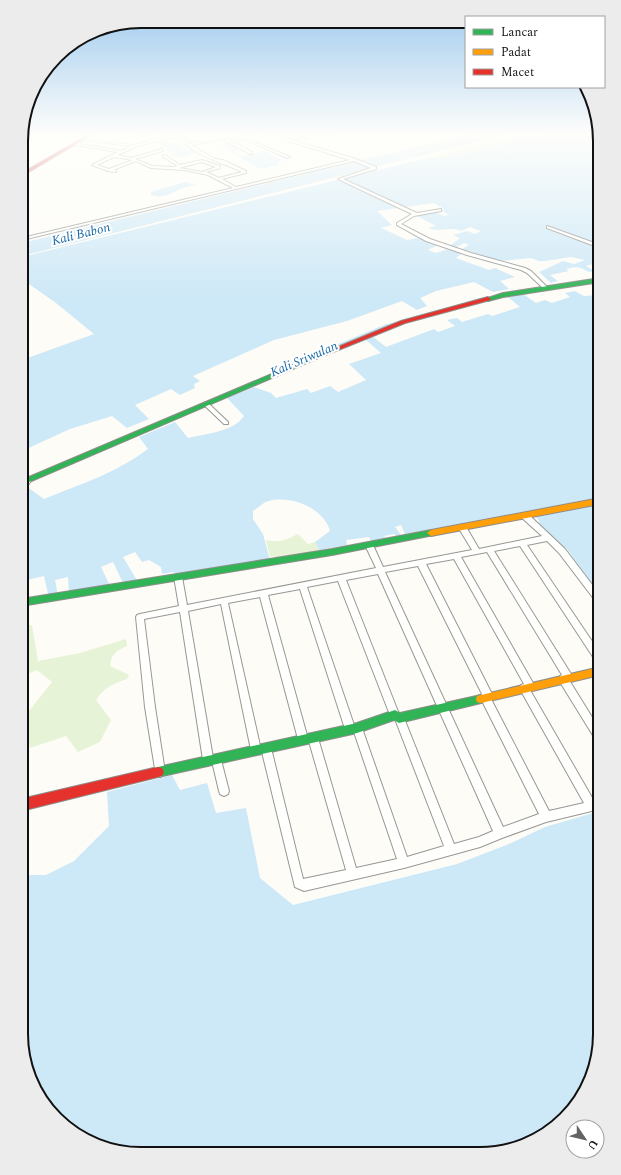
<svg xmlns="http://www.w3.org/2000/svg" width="621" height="1175" viewBox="0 0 621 1175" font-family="Spectral,serif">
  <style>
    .green { fill: #e7f3d7 }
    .water { fill: #cde8f7 }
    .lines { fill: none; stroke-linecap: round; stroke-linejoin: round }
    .stream-far1 { stroke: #cde8f7; stroke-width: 1.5 }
    .stream { stroke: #cde8f7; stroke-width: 2 }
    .street-casing { stroke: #979795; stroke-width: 2 }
    .fast-casing { stroke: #8e8d8b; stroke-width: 2 }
    .slow-casing { stroke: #8e8d8b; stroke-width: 2 }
    .jam-casing { stroke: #8e8d8b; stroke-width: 2 }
    .street { fill: #fffffe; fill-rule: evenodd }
    .fast { fill: #30b455; fill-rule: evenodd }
    .slow { fill: #ff9f0a; fill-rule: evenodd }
    .jam { fill: #e5322d; fill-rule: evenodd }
    .labels { text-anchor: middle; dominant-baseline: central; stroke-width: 4; stroke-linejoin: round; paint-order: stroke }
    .far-water-label { font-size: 13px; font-style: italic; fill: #1768a6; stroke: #fff }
    .rim { fill: none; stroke: #111; stroke-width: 2 }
  </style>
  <rect width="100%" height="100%" fill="#fdfcf7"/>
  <path class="green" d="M526,134H566L516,138L508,144L482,148L441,158H427Z
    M298,534L308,544L315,542L319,550L276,559L274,556L270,557L266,540C279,543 286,540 298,534Z
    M32,625L38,661L80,653L126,639L127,646C116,651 111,654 110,666L129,675L127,679C113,684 104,687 96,700L111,720L100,742L78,752L66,736L30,748L25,716L52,682L37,670L21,677V627Z"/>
  <path class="water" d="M273,134H338L296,141Z
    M474,134H511L374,167L358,161Z
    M566,134H599L600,266L593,264L586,266L595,271L589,272C580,267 577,266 566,269L569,271L550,275L558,281L551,283L539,272L563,261L574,264L585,260L571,257L545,261H539L531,258L501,261L462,249L469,245L465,243L456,247L451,245L460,238L453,235L467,231L475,234L481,231L470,227L461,231C450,226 439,233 428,228L436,226L417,216L435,212L444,216L449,215L441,210L444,209L434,203L377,211L392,225L381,228L407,240L418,238L440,244L428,250L436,253L451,248L462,253L456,258L489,270L495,268L515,277L500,281L509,289L493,292L474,282L436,291L420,298L427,306L417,310L402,301L347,321L274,340L193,376L200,381L194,384L195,388L180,395L171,389L135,405L149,419L127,428L112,416L70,429L22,451V360L94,334L56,303L22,279V257L427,158H441L482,148L508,144L516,138Z
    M242,139L246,142L226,146H235L238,149L234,152L243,156L265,151L282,160L277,163L278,165L260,169L220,145L227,141Z
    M157,140L178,144L188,150H194L197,153L178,158L170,155L175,152L165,150L170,147L160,148L162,144L152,141Z
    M355,162L372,168L22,256V243Z
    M185,182L196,185C191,186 184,187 180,189C173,193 162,199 151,195V192Z
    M575,291L584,296L600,295V497L405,534L401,525L395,527L401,535L396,536L394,534L384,536L386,538L371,541L369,537L346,540L347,545L319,550L315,542L330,531C324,508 291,495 269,501C263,502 258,508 253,511V519L263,534L270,560L179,575L173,572L162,574L161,567L149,560L142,562L135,552L123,557L138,582L124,585L113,562L101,567L111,588L69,595L68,577L55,580L58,596L49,598L44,576L23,581L26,599L21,600L22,490L26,486L44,499C81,484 116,473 148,449L139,437L175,422L188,438C205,434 233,432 244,416L227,398L254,387L271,393L276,398L307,389L311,393L330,386L338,392L366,380L349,364L381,353L365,339L372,336L386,347L434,329L438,332L455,326L447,320L457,318L462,322L488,314L492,316L520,307L508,297L523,294L536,303L545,300L552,303L570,297L565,293Z
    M600,504V595L567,549L548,536L534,523L540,522L536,517Z
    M172,775L180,790L207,783L216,813L246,808L260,878L293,905L457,864L509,844L545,827L600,811V1042L591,1080L575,1107L547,1134L518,1148L480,1154L125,1153L88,1142L62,1124L27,1072L21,1034V875H46L74,861L109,826L107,792Z"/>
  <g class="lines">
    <path class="stream-far1" d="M520,291L536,288
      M384,326L484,298"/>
    <path class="stream" d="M329,349L387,325"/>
    <g class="street-casing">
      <path id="street" d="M142,134H147L139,138L136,137Z
        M176,134H181L177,136L197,143L257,134L243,137L290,157L287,158L240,137L227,139L252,152V154H250L224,140L191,145L215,159L223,160L246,171V173L222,179L236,187L350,160L265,134H270L353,158L376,167V169L343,179L417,213L441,209V211L414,216L401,224L430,239L471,253L525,268L531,271L548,288L544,289L527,273L521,270L467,255L426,241L397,225V223L412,214L338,179L371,168L354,161L22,240V238L233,188L208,175L184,170L151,168L136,161L113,170H116V172L108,171L92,165L118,152L76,145L77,142L81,143L80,144L121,151L131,146L80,140L82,139L134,145ZM174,137L193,143L186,145C203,158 223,163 242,172L219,178L206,172L220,168V166L202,160L180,165L165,155H163V157L178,166L173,167L152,166L135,159L163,151L162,149L131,158L117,155L138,146ZM114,157H115L133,160L109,169L97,165ZM202,162L216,167L202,172L179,168Z
        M547,226L600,245V248L547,228Z
        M206,402L208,403L228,422V424H224L204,405V403Z
        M26,479H28L31,481L24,490H22V484Z
        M522,514H528L565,549L600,595V604L597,603L559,553L547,541L527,545L600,653V664L597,663L520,546L494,551L571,674L572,677L571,680H569L600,730V743L597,742L560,682L559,679L560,676L562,675L487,552L461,557L533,683L535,686L533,689L530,690L594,801L600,799V809L546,822L502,838L480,847L404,868L304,891L295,887L261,748L263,745L266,744L269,745L271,748L303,879L346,870L308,738L310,735L313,734L316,735L318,738L356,868L397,859L354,732L350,733L347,732L345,729L300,589L268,595L308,739L306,742L303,743L300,742L298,739L260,597L228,603L261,750L259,753L256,754L253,753L251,750L221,604L188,611L213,758L214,756L217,754L220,756L229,791L228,794L224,796L220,794L219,791L212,761L211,763L208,765L205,763L203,760L180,612L144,619L155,707L165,772L164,775L160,777L156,775L145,707L136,617L137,615L140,614L179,606L174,577L175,575H181L182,577L187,605L376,568L365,545L369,542L373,545L383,567L472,550L458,527L462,524L465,525L479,549L542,536L522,518L521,516ZM454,559L524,684L521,685L519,688L521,691L584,803L549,811L491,699L493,696L426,564ZM418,566L482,694L480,697L539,814L503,827L385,572ZM378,574L493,831L479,837L454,844L404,718L402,715L399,714L346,580ZM338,581L390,715L392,718L395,719L444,846L407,857L362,728L360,725L357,724L354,725L307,587Z"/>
    </g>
    <g class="fast-casing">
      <path id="fast" d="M600,278V282L503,297L488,301L485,299L503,293Z
        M314,356L316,357V359L22,485V480Z
        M431,530L435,533L434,535L332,555L21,606V599L332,549Z
        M481,695L485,696L486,699L485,702L481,703L399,723L394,720L357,733L158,777L154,776L152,772L154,768L158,767L357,723L395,710L400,713Z"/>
    </g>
    <g class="slow-casing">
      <path id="slow" d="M600,498V504L431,536L427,533L431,530Z
        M600,667V675L481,703L477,702L476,699L477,696L481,695Z"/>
    </g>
    <g class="jam-casing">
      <path id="jam" d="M89,134H93L22,176V173Z
        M488,297L491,299L490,300L405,323L316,359L311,358L401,321Z
        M158,767L162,768L164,772L162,776L158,777L21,811V799Z"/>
    </g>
    <use href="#street" class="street"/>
    <use href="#fast" class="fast"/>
    <use href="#slow" class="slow"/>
    <use href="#jam" class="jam"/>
  </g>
  <linearGradient id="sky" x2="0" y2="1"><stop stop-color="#9dc9ee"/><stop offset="0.45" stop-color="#fefefb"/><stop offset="1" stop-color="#fefefb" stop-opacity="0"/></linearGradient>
  <rect width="621" height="298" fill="url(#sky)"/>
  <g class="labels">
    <g class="far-water-label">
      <text transform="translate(81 234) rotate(-14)">Kali Babon</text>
      <text transform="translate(304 359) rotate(-23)">Kali Sriwulan</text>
    </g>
  </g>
  <path d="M0 0H621V1175H0ZM141 28H480A113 113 0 0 1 593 141V1034A113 113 0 0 1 480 1147H141A113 113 0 0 1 28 1034V141A113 113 0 0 1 141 28Z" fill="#ececec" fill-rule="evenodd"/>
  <path class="rim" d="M141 28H480A113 113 0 0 1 593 141V1034A113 113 0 0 1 480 1147H141A113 113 0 0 1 28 1034V141A113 113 0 0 1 141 28Z"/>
  <rect x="465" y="16" width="140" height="72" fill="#ffffff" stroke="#a0a0a0"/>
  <rect x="473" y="29" width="20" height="6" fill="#30b455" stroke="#a0a0a0"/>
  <text x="501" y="36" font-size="12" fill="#111111">Lancar</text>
  <rect x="473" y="49" width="20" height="6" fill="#ff9f0a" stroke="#a0a0a0"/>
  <text x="501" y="56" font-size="12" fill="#111111">Padat</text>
  <rect x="473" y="69" width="20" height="6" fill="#e5322d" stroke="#a0a0a0"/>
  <text x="501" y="76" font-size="12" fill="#111111">Macet</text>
  <g transform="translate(585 1139) rotate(125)"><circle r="19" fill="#ffffff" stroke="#a0a0a0"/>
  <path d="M0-3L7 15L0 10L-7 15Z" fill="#646362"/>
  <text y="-6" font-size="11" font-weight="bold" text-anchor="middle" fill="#111111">U</text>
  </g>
</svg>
